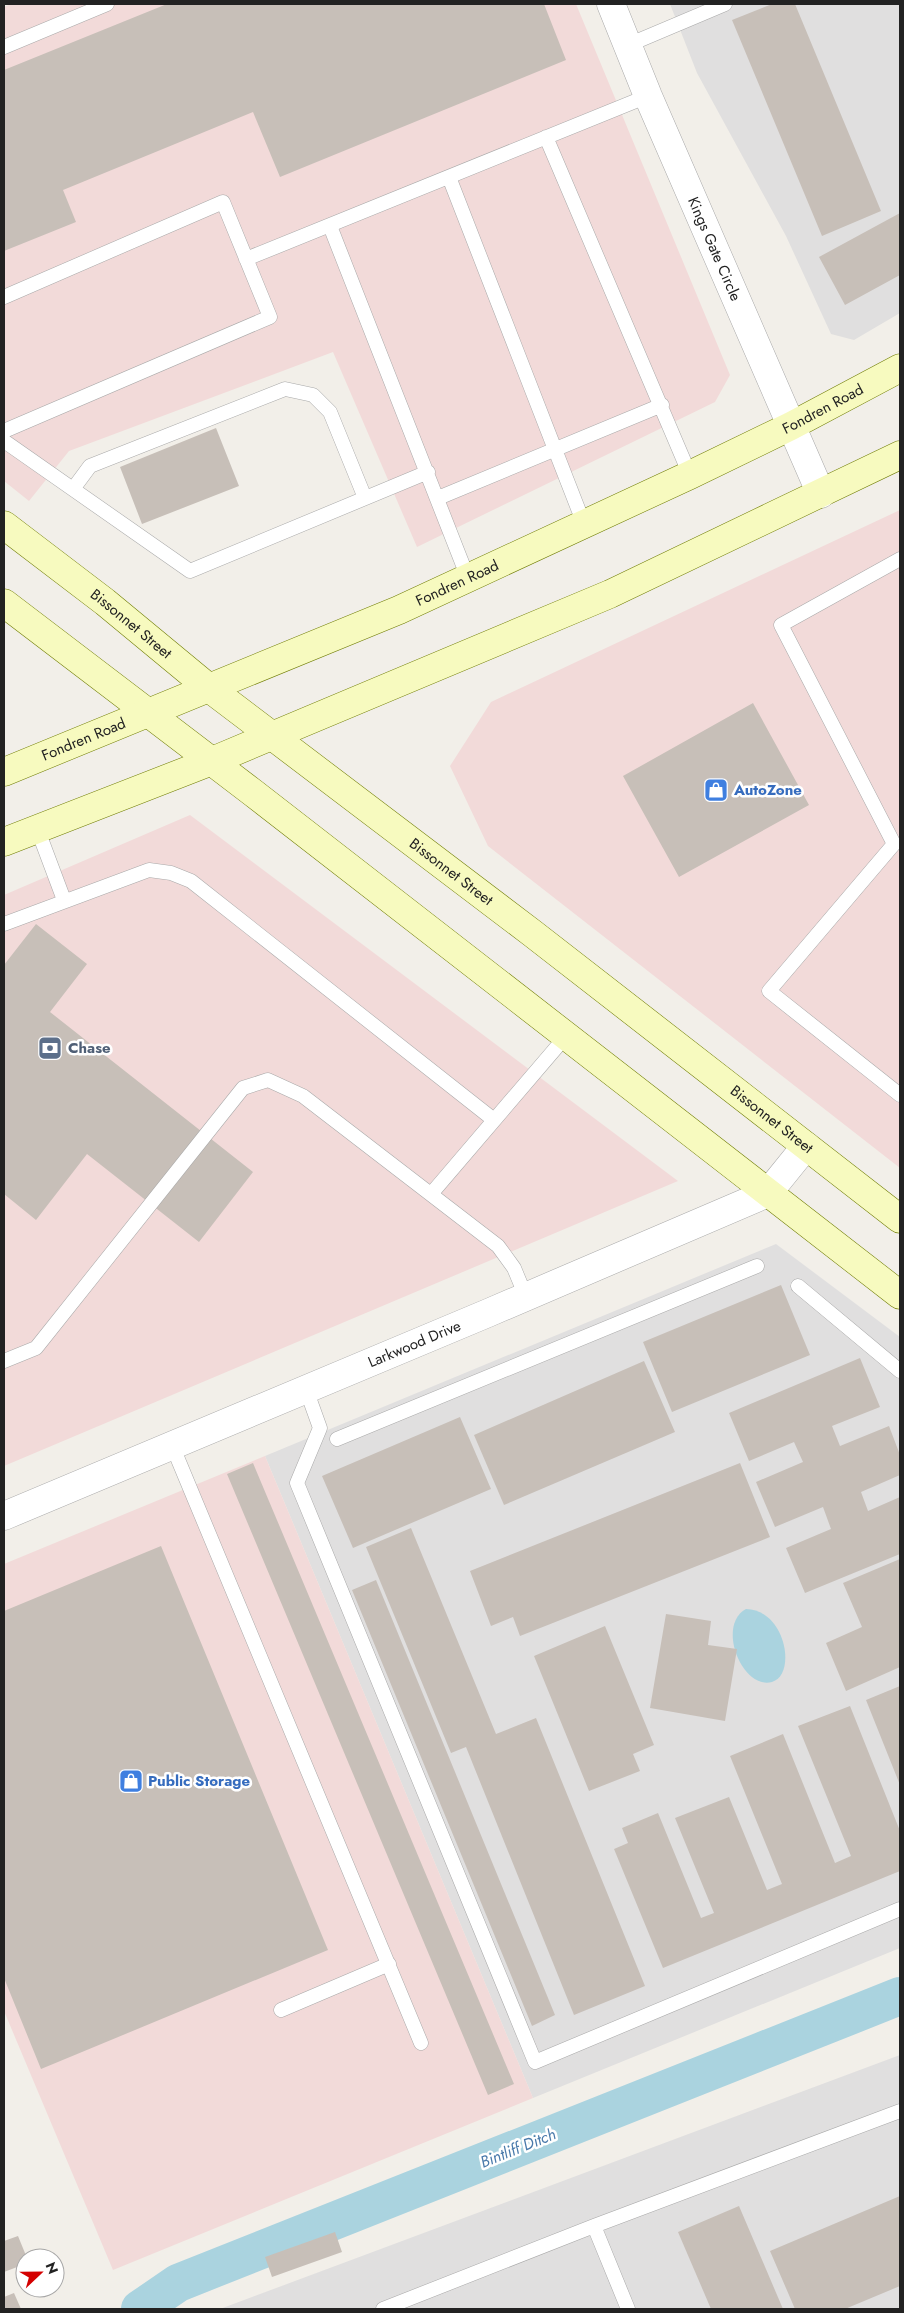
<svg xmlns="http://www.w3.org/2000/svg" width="904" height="2313" viewBox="0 0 904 2313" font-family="Jost,sans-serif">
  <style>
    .residential { fill: #e0dfdf }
    .commercial { fill: #f2dad9 }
    .water { fill: #aad3df }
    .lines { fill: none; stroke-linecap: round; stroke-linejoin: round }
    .canal { stroke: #aad3df; stroke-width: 38 }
    .building { fill: #c7bfb8 }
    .lane-casing { stroke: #a9a9a9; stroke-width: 15 }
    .street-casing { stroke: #a9a9a9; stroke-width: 29 }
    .secondary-casing { stroke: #707d05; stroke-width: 29 }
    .lane { stroke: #fff; stroke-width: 14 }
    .street { stroke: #fff; stroke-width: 28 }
    .secondary { stroke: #f7fabf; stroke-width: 28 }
    .labels { text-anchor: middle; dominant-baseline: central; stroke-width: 5; stroke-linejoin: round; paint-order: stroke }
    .street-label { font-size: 15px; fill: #222; stroke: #fff }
    .shop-label { font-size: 15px; font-weight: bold; fill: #366cbe; stroke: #fff; text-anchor: start }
    .service-label { font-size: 15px; font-weight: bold; fill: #4e5e75; stroke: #fff; text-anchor: start }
    .water-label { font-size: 16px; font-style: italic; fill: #4a7aab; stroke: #fff }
  </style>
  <rect width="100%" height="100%" fill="#f2efe9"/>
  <path class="residential" d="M670,4H900V313L854,340L831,334L786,236L697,73Z
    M776,1244L900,1337V1948L533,2098L265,1456Z
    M900,2055V2309H220Z"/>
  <path class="commercial" d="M11,4H576L730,375L715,402L417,547L333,352L69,451L29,501L4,481V7Z
    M900,510V1168L488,846L450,766L491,702Z
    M190,815L678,1181L4,1466V895Z
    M265,1456L533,2098L113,2270L4,2011V1564Z"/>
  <path class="water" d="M746,1609C786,1610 797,1675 772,1682C742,1690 716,1625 746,1609Z"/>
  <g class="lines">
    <path class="canal" d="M140,2309L178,2283L900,1996"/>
  </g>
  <path class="building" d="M167,4H544L566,60L280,177L253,112L63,190L76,222L4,251V70Z
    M772,4H795L881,211L822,236L732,20Z
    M900,213V275L845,305L819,257Z
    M216,428L239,486L142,524L120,467Z
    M753,703L809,805L679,877L623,776Z
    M36,924L87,964L50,1012L253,1172L199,1242L87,1154L36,1220L4,1194V965Z
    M781,1285L810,1355L672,1412L643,1342Z
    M860,1358L880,1407L832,1426L840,1446L889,1426L900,1455V1475L861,1492L868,1511L900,1497V1554L805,1593L786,1548L831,1529L823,1507L775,1527L756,1482L803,1462L794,1442L749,1461L729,1413Z
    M644,1361L675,1432L504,1505L474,1435Z
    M460,1417L491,1489L353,1548L322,1476Z
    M253,1463L514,2084L488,2095L227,1474Z
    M740,1463L770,1537L520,1636L513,1617L491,1626L470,1571Z
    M411,1528L496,1734L536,1718L645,1986L574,2015L466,1747L451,1753L366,1547Z
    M161,1546L328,1950L41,2069L4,1978V1611Z
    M900,1559V1667L846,1691L826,1643L862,1627L843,1583Z
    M376,1580L555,2015L532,2026L352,1590Z
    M666,1614L711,1621L708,1645L737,1649L725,1721L650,1708Z
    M605,1626L654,1745L633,1754L640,1771L589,1791L534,1656Z
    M900,1686V1785L866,1700Z
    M850,1706L900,1831V1871L663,1968L614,1849L628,1843L622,1828L658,1813L701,1918L714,1913L675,1818L729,1797L767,1890L782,1884L730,1756L783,1734L835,1863L851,1856L798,1726Z
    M900,2196V2286L845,2309H795L770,2251Z
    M739,2206L783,2309H711L678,2232Z
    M335,2232L342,2252L272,2277L265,2257Z
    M18,2236L27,2258H25V2264L4,2272V2241Z
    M14,2293L21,2309H4V2297Z"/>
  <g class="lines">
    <g class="lane-casing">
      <path id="lane" d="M628,45L725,4
        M4,47L107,4
        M546,137L690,475
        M449,177L584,524
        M330,226L468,578
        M246,259L648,96
        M4,297L223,202L270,317L4,431
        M4,441L190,571L428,472
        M73,489L90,466L285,389L313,395L330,412L365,498
        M438,498L662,405
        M900,559L781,625L894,844L769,991L900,1095
        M37,828L64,900
        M4,924L149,870L171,873L191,881L494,1120
        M431,1194L567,1035
        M798,1286L900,1371
        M4,1361L36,1348L243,1088L268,1080L303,1096L498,1246L514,1268L526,1297
        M306,1389L320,1428L297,1483L535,2062L900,1909
        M337,1439L757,1266
        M172,1445L421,2043
        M281,2010L389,1964
        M594,2226L628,2309
        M383,2309L594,2226L900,2111"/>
    </g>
    <g class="street-casing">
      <g id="street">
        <path id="s1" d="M611,4L648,96L821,494"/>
        <path id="s2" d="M4,1516L488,1313L768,1193L806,1146"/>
      </g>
    </g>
    <g class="secondary-casing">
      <g id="secondary">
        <path id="s3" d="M4,525L105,602L209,688L532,933L900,1219"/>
        <path d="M4,603L252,792L900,1295"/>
        <path id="s4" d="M4,772L399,610L690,475L791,426L900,368"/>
        <path d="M4,842L212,761L610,594L900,455"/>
      </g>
    </g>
    <use href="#lane" class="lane"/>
    <use href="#street" class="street"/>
    <use href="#secondary" class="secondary"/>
  </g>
  <defs>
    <g id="shop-square" transform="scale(1.25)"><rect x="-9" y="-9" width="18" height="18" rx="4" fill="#3f7fe0" stroke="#fff"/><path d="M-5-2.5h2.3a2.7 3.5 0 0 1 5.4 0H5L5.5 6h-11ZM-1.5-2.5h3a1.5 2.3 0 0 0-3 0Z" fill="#fff"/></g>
    <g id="bank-square" transform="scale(1.25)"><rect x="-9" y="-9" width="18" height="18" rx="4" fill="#5c6f8a" stroke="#fff"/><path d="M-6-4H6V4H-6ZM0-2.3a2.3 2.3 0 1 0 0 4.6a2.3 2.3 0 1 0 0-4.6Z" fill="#fff"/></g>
  </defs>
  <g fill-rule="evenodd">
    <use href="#shop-square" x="716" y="790"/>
    <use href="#bank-square" x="50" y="1048"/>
    <use href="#shop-square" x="131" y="1781"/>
  </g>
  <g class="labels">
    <g class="street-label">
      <text stroke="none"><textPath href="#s1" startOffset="266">Kings Gate Circle</textPath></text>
      <text stroke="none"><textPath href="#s4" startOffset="896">Fondren Road</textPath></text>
      <text stroke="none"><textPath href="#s4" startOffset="491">Fondren Road</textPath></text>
      <text stroke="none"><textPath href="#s3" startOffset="161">Bissonnet Street</textPath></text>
      <text stroke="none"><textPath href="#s4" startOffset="86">Fondren Road</textPath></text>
      <text stroke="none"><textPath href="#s3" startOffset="566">Bissonnet Street</textPath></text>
      <text stroke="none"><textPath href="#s3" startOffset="971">Bissonnet Street</textPath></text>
      <text stroke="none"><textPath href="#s2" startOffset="445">Larkwood Drive</textPath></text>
    </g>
    <g class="shop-label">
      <text x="734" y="790">AutoZone</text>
      <text x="148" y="1781">Public Storage</text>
    </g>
    <g class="service-label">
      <text x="68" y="1048">Chase</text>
    </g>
    <g class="water-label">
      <text transform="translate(518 2148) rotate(-22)">Bintliff Ditch</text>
    </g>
  </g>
  <rect width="904" height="2313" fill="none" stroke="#222222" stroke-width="10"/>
  <g transform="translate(40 2273) rotate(68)"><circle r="24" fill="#ffffff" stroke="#a7a7a7"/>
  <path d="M0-4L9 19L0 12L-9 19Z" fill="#d40000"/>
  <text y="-8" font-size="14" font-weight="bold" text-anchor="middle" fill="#222222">N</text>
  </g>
</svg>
